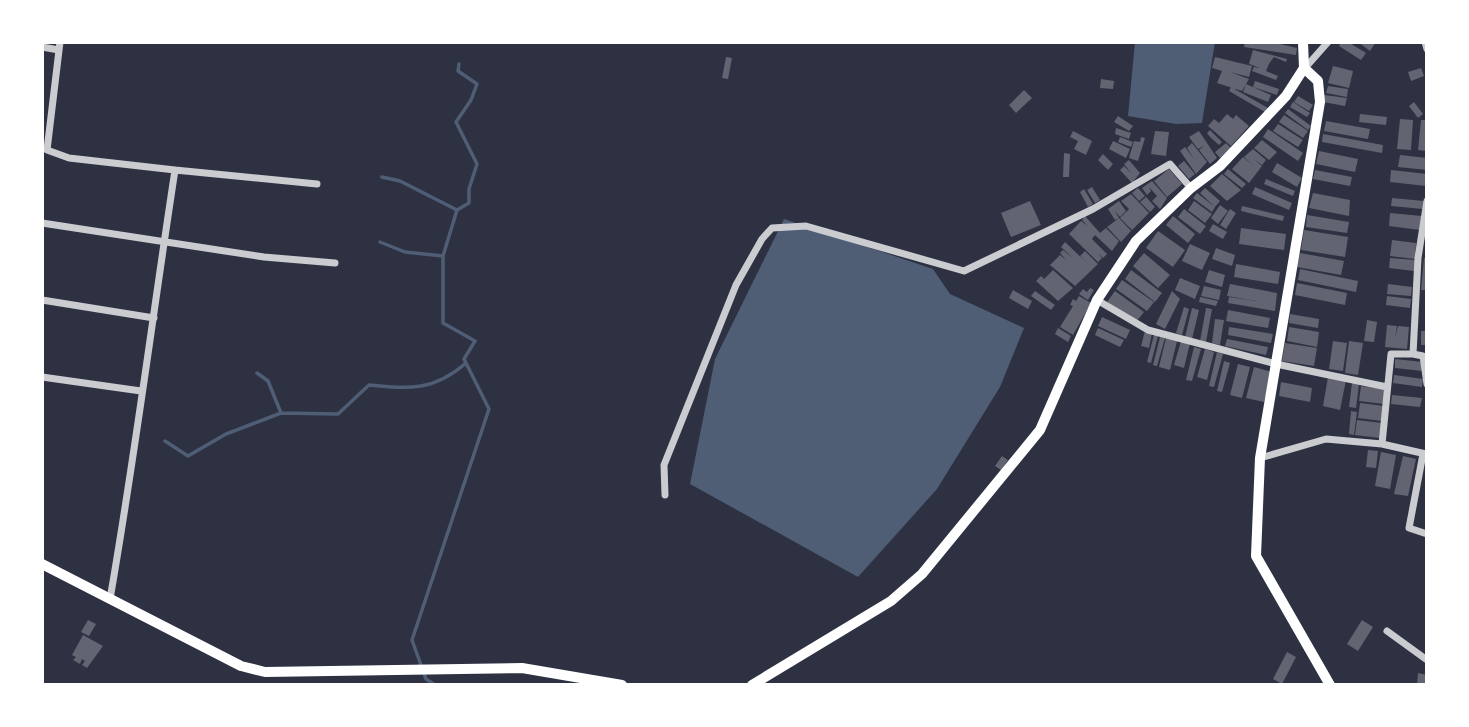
<svg xmlns="http://www.w3.org/2000/svg" width="1469" height="727" viewBox="0 0 1469 727" font-family="Barlow,sans-serif">
  <style>
    .water { fill: #4f5d75 }
    .lines { fill: none; stroke-linecap: round; stroke-linejoin: round }
    .stream { stroke: #4f5d75; stroke-width: 3.5 }
    .building { fill: #626471 }
    .minor { stroke: #caccd0; stroke-width: 7 }
    .primary { stroke: #fff; stroke-width: 10 }
  </style>
  <rect width="100%" height="100%" fill="#2d3142"/>
  <path class="water" d="M1135,42H1215L1202,123L1176,124L1128,116Z
    M784,219L933,269L950,294L1024,328L1000,387L937,489L858,577L690,484L715,359Z"/>
  <g class="lines">
    <path class="stream" d="M382,177L400,181L457,210
      M380,242L405,252L443,256
      M257,373L268,381L281,413L338,414L369,385C410,389 434,391 466,363
      M165,441L188,456L226,434L281,413
      M435,685L426,679L412,640L489,409L464,359L475,341L443,323V256L457,210L469,203V189L477,164L456,122L471,100L477,84L458,71L459,64"/>
  </g>
  <path class="building" d="M1245,42H1272L1297,48L1296,55L1244,47Z
    M1341,42H1348L1366,53L1361,60L1339,46Z
    M1358,42H1376L1370,51Z
    M1253,50L1287,59L1286,62L1274,57L1269,64L1266,71L1278,76L1276,80L1252,71L1254,67L1260,68L1249,64Z
    M726,57L732,58L728,79L722,78Z
    M1215,57L1252,66L1249,77L1230,72L1249,79L1242,91L1217,83L1222,71L1212,68Z
    M1333,66L1353,71L1349,88L1328,83Z
    M1421,68L1424,76L1411,81L1408,72Z
    M1101,79L1114,81L1113,89L1100,88Z
    M1255,81L1279,89L1277,95L1253,87Z
    M1246,84L1271,95L1268,102L1243,92Z
    M1328,86L1348,89L1347,97L1326,93Z
    M1231,87L1268,108L1265,112L1229,91Z
    M1024,90L1032,98L1016,113L1009,105Z
    M1324,95L1347,98L1345,106L1323,102Z
    M1298,96L1313,105L1309,111L1294,102Z
    M1293,102L1310,113L1307,117L1290,107Z
    M1414,102L1423,114L1418,118L1409,106Z
    M1288,109L1311,126L1308,130L1285,113Z
    M1227,114L1233,119L1236,115L1249,126L1231,146L1208,126L1214,119L1219,123Z
    M1360,114L1387,117L1386,125L1359,122Z
    M1284,115L1308,131L1303,138L1279,122Z
    M1118,116L1133,126L1129,131L1114,122Z
    M1400,119L1413,120L1411,150L1397,149Z
    M1421,120H1427V151L1418,150Z
    M1326,121L1370,129L1368,139L1324,131Z
    M1278,124L1303,140L1298,147L1273,131Z
    M1116,128L1131,133L1129,139L1115,134Z
    M1268,129L1303,153L1298,161L1263,137Z
    M1210,130L1222,142L1219,145L1210,137L1207,133Z
    M1073,131L1092,141L1086,155L1074,149L1078,141L1070,137Z
    M1155,131L1169,132L1166,156L1151,154Z
    M1199,131L1217,158L1210,164L1199,150L1204,146L1198,149L1189,137Z
    M1323,134L1383,145L1382,153L1322,142Z
    M1120,137L1133,142L1131,147L1118,142Z
    M1141,137L1145,138L1138,161L1129,158L1134,141L1140,142Z
    M1262,140L1277,152L1269,160L1254,148Z
    M1113,141L1130,149L1126,158L1109,149Z
    M1192,143L1207,162L1196,174L1180,151L1185,147L1194,159L1187,148Z
    M1226,143L1231,148L1220,158L1215,152Z
    M1253,149L1266,160L1262,165L1254,159L1262,166L1249,183L1232,169L1243,157L1254,166L1244,157Z
    M1319,151L1358,159L1355,172L1316,164Z
    M1064,153L1070,154L1069,177H1063Z
    M1103,154L1113,164L1108,170L1098,160Z
    M1400,155L1427,158V170L1398,167Z
    M1129,160L1140,173L1132,183L1120,170L1124,166L1131,173L1124,164Z
    M1184,161L1195,174L1189,179L1178,166Z
    M1277,163L1302,178L1297,187L1272,172Z
    M1169,169L1182,184L1167,197L1154,181Z
    M1228,169L1246,184L1242,188L1224,174Z
    M1315,170L1352,177L1350,186L1313,179Z
    M1391,170L1427,174L1426,186L1390,182Z
    M1222,174L1241,190L1227,201L1210,186Z
    M1266,179L1295,191L1293,196L1264,184Z
    M1152,181L1167,198L1160,209L1152,201L1157,196L1149,187L1151,191L1147,195L1142,188Z
    M1092,187L1100,200L1095,203L1087,190Z
    M1255,187L1292,203L1289,210L1252,194Z
    M1138,188L1145,196L1139,201L1132,193Z
    M1205,188L1220,201L1215,207L1200,193Z
    M1084,189L1093,204L1088,207L1080,192Z
    M1197,193L1215,207L1212,212L1193,198Z
    M1313,193L1350,200L1349,216L1309,208Z
    M1131,194L1149,213L1132,230L1120,218L1129,209L1121,201Z
    M1146,197L1155,207L1150,212L1140,202Z
    M1392,198L1424,201L1423,209L1391,206Z
    M1030,201L1041,225L1011,237L1001,213Z
    M1119,201L1126,211L1120,217L1115,211L1119,218L1115,220L1108,209Z
    M1194,201L1212,214L1205,223L1188,210Z
    M1220,205L1228,211L1218,224L1211,218Z
    M1242,206L1284,216L1283,221L1241,211Z
    M1184,209L1206,226L1200,234L1178,217Z
    M1230,209L1236,213L1226,229L1220,225Z
    M1390,213L1422,216L1420,230L1389,226Z
    M1307,215L1349,222L1347,233L1306,227Z
    M1085,216L1100,233L1106,228L1119,241L1112,251L1095,235L1092,239L1107,254L1103,258L1098,253L1102,258L1098,262L1069,234L1081,221L1088,226L1082,220Z
    M1173,216L1195,234L1188,243L1166,225Z
    M1119,218L1131,231L1121,242L1107,227Z
    M1213,224L1227,232L1223,239L1209,231Z
    M1241,228L1286,234L1284,250L1239,244Z
    M1304,230L1348,237L1345,257L1301,250Z
    M1158,231L1185,250L1173,267L1146,248Z
    M1392,240L1416,243L1415,259L1390,256Z
    M1065,242L1088,264L1080,256L1085,251L1098,264L1075,286L1050,265L1060,255L1066,260L1060,253L1063,250L1074,259L1061,247Z
    M1190,244L1210,253L1202,270L1182,261Z
    M1216,248L1235,255L1232,266L1212,259Z
    M1144,253L1170,275L1158,288L1133,266Z
    M1300,253L1344,261L1341,275L1297,267Z
    M1390,258L1415,260L1414,271L1389,268Z
    M1424,258L1427,259V290H1421Z
    M1236,264L1280,272L1278,284L1234,277Z
    M1300,269L1358,281L1356,292L1298,280Z
    M1053,270L1073,288L1058,301L1036,281L1041,276L1044,279Z
    M1131,270L1162,293L1155,302L1125,279Z
    M1209,270L1225,275L1222,287L1205,282Z
    M1180,278L1200,286L1195,299L1175,290Z
    M1122,280L1154,302L1147,311L1116,289Z
    M1297,283L1347,293L1345,305L1295,295Z
    M1230,284L1277,293L1275,311L1228,303L1229,297L1257,301L1227,296Z
    M1388,284L1412,287L1411,296L1387,294Z
    M1204,286L1221,290L1219,300L1201,296Z
    M1090,288L1094,290L1088,300L1079,294L1083,289L1087,292Z
    M1013,290L1032,301L1028,309L1009,298Z
    M1035,291L1055,305L1051,310L1031,296Z
    M1115,291L1144,312L1136,322L1107,302Z
    M1172,291L1180,299L1165,329L1156,324Z
    M1079,296L1091,303L1073,335L1060,327L1073,306L1070,305L1073,299L1076,301Z
    M1387,296L1411,299L1410,308L1386,305Z
    M1200,297L1218,301L1216,306L1199,302Z
    M1184,307L1189,309L1182,335L1176,333Z
    M1192,308L1199,310L1192,339L1185,337Z
    M1206,308L1212,309L1206,342L1200,341Z
    M1228,310L1270,318L1268,328L1226,321Z
    M1290,314L1319,319L1318,328L1289,323Z
    M1102,317L1130,330L1126,339L1098,326Z
    M1215,319L1224,320L1220,345L1212,343Z
    M1367,320L1377,322L1374,342L1364,341Z
    M1387,325L1397,326L1395,338L1398,326L1409,327L1407,349L1385,347Z
    M1229,327L1273,334L1271,343L1228,335Z
    M1289,327L1319,332L1317,347L1287,341Z
    M1058,328L1071,336L1068,342L1055,334Z
    M1098,328L1124,340L1120,347L1095,335Z
    M1145,331L1152,333L1149,348L1141,346Z
    M1421,331H1427V345H1421Z
    M1154,335L1158,336L1151,363L1147,362Z
    M1160,337L1165,338L1157,366L1153,365Z
    M1166,338L1177,341L1170,370L1159,367Z
    M1227,339L1268,347L1266,355L1225,346Z
    M1181,341L1190,343L1184,368L1174,365Z
    M1333,341L1347,343L1343,371L1329,369Z
    M1349,341L1363,343L1358,375L1345,373Z
    M1285,343L1317,348L1314,366L1282,361Z
    M1194,347L1201,349L1192,381L1186,380Z
    M1205,349L1214,352L1207,380L1197,377Z
    M1217,352L1223,354L1214,387L1209,386Z
    M1395,359L1423,362L1422,371L1395,368Z
    M1224,361L1230,363L1222,392L1217,391Z
    M1238,364L1250,367L1242,398L1230,395Z
    M1254,367L1272,372L1264,402L1246,398Z
    M1394,375L1423,379L1422,387L1393,383Z
    M1328,377L1346,380L1340,410L1323,406Z
    M1281,382L1312,388L1310,402L1279,396Z
    M1352,383L1359,384L1356,408L1349,407Z
    M1361,386L1385,389L1384,404L1359,401Z
    M1392,395L1422,398L1420,407L1391,404Z
    M1360,403L1384,406L1382,421L1358,418Z
    M1351,411L1357,412L1354,435L1349,434Z
    M1357,420L1382,423L1380,438L1355,435Z
    M1368,450L1378,451L1376,468L1366,467Z
    M1381,452L1396,455L1390,489L1375,486Z
    M1002,456L1008,460L1001,470L995,466Z
    M1403,456L1416,459L1408,496L1394,494Z
    M88,620L96,624L89,636L81,632Z
    M1362,620L1373,627L1358,651L1347,644Z
    M83,635L103,646L87,668L82,665L85,661L82,659L80,664L73,660L76,657L72,655Z
    M1287,652L1296,657L1282,684L1273,679Z
    M1418,673L1427,675V685H1417Z"/>
  <g class="lines">
    <path class="minor" d="M60,42L47,150L69,158L175,170
      M1425,42L1427,49
      M42,47L59,50
      M1305,68L1328,42
      M42,223L264,257L335,263
      M42,300L154,318
      M1097,300L1148,330L1276,364L1387,387
      M1413,354L1423,356L1427,384
      M42,377L141,391
      M1382,444L1426,454
      M1423,454L1409,528L1427,534
      M1260,458L1326,439L1382,444L1391,354H1413L1418,258L1427,201
      M665,495L664,465L736,285L762,239L772,228L806,226L964,271L1093,209L1170,164L1191,188
      M110,599C135,456 153,313 175,170L317,184
      M1387,631L1427,660"/>
    <path class="primary" d="M1304,68L1318,81L1320,102L1260,458L1256,556L1330,685
      M42,564L241,666L265,672L522,668L622,685
      M752,685L891,601L922,574L1040,430L1097,300L1136,241L1191,188L1220,166L1286,96L1304,68L1303,42"/>
  </g>
  <rect width="1469" height="727" fill="none" stroke="#ffffff" stroke-width="88"/>
</svg>
